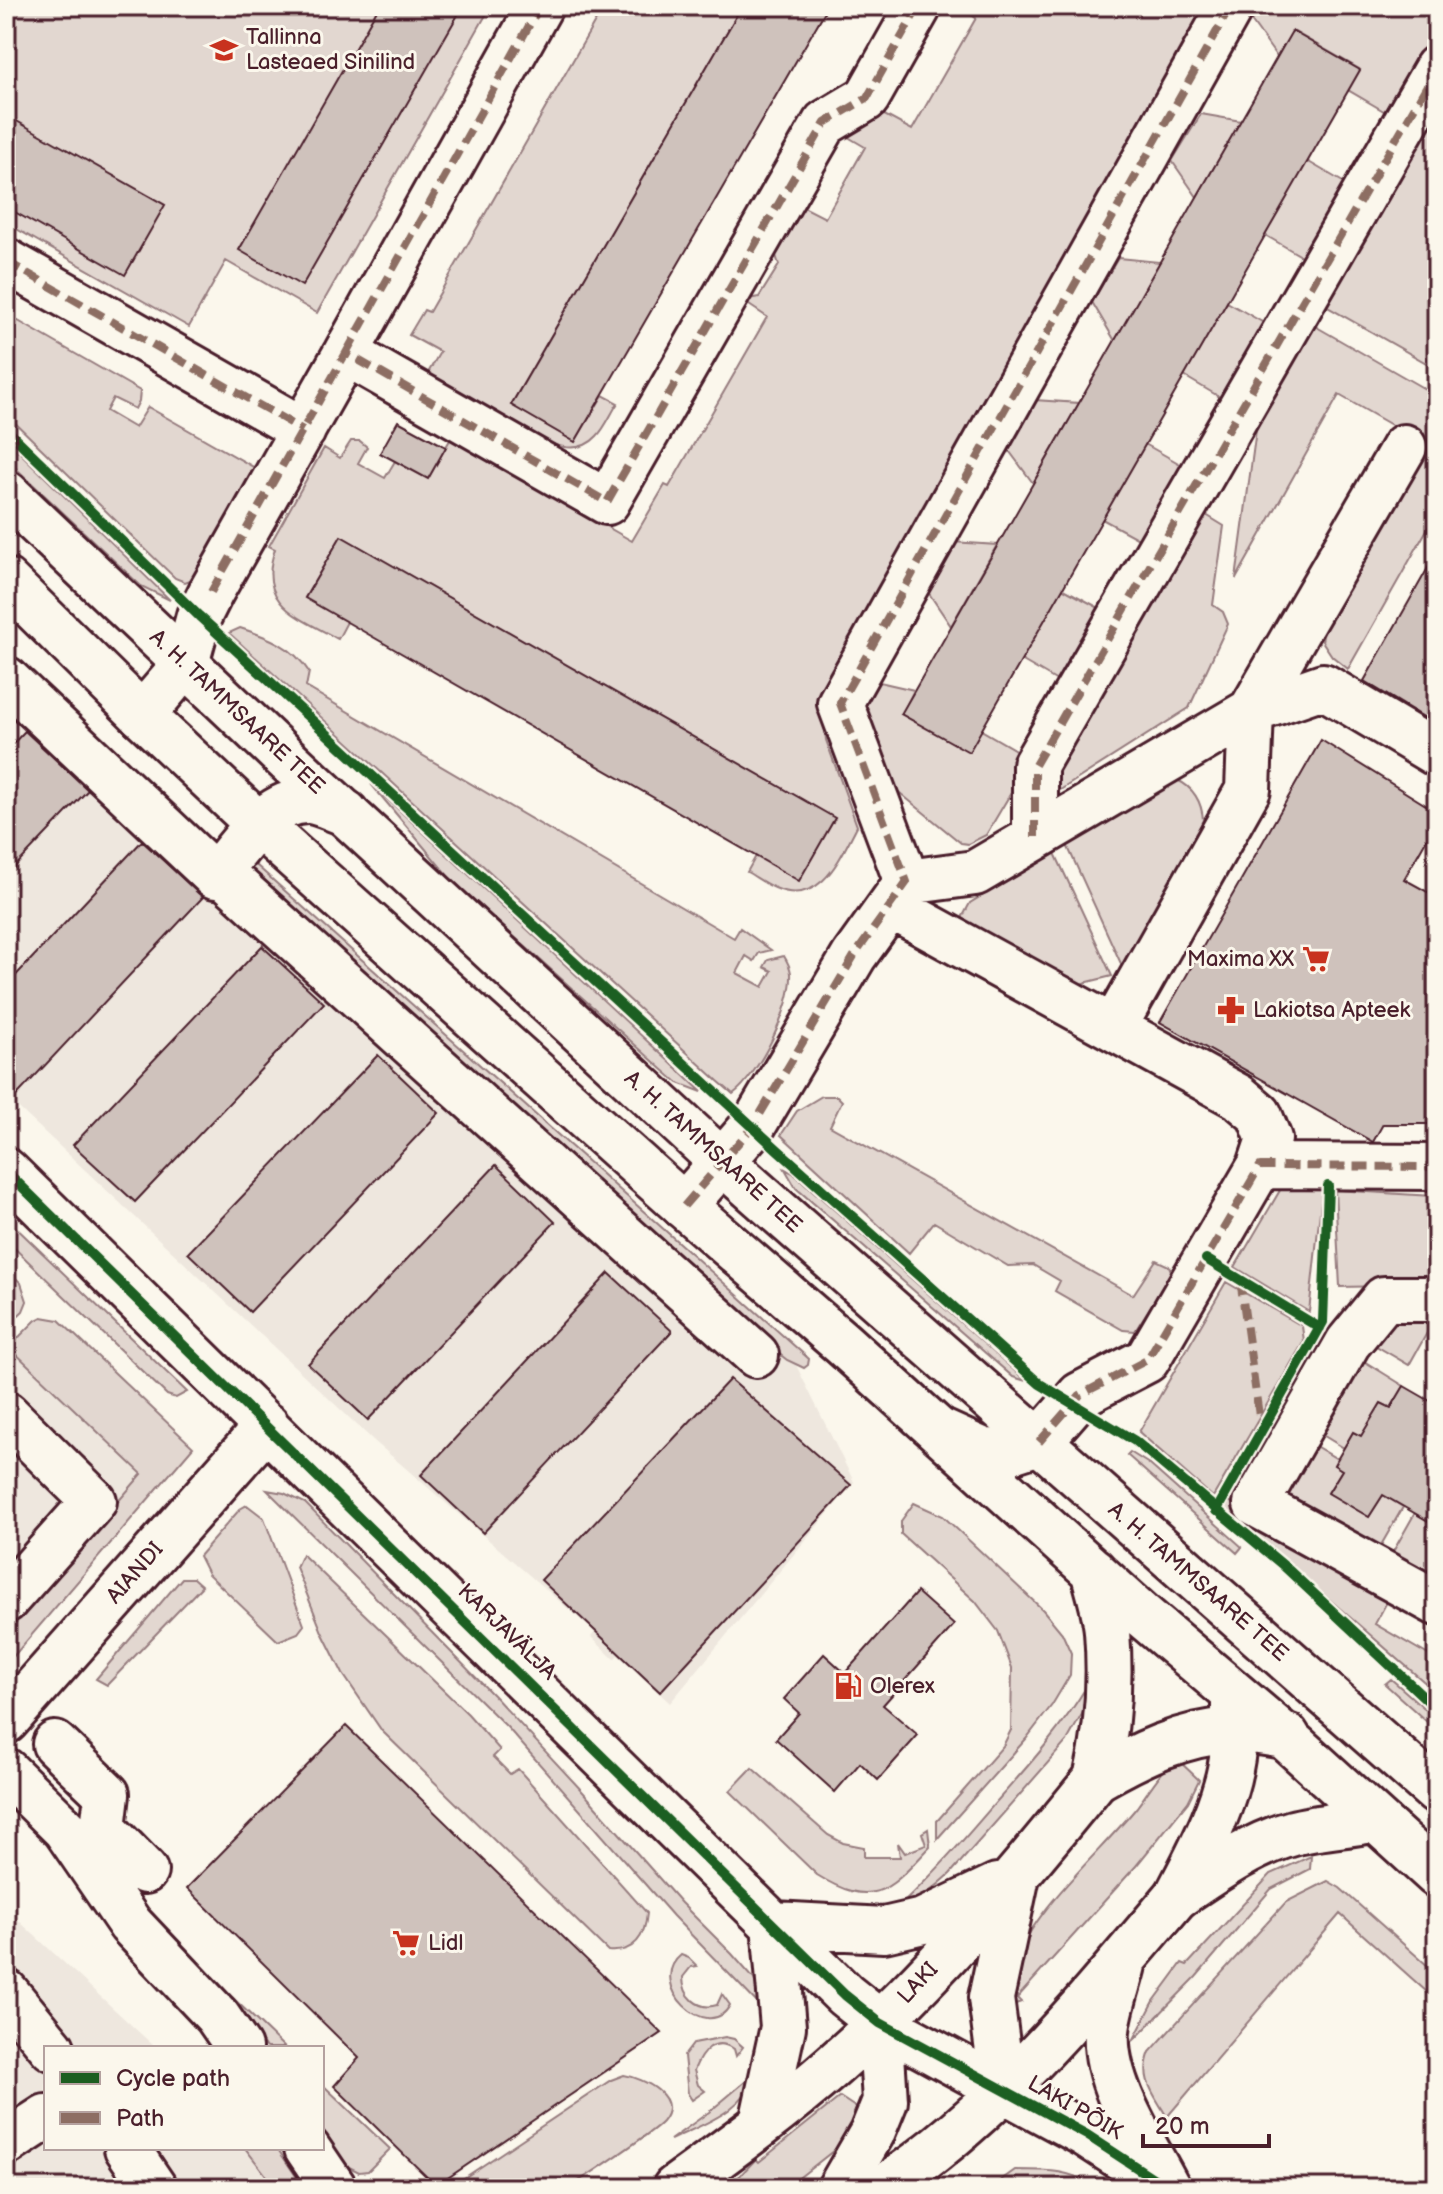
<svg xmlns="http://www.w3.org/2000/svg" width="1443" height="2194" viewBox="0 0 1443 2194" font-family="'Balsamiq Sans',sans-serif">
  <style>
    .built { fill: #eee7de }
    .green { fill: #e2d7d0; stroke: #967b7e; stroke-width: 2 }
    .building { fill: #cfc2bc; stroke: #4a1f2b; stroke-width: 2 }
    .lines { fill: none; stroke-linecap: round; stroke-linejoin: round }
    .minor-casing { stroke: #4a1f2b; stroke-width: 50 }
    .major-casing { stroke: #4a1f2b; stroke-width: 50 }
    .minor { stroke: #fbf7ec; stroke-width: 44 }
    .major { stroke: #fbf7ec; stroke-width: 44 }
    .quiet { stroke: #8d6e63; stroke-width: 8; stroke-dasharray: 16 8; stroke-linecap: butt }
    .cycleway-casing { stroke: #fbf7ec; stroke-width: 15 }
    .cycleway { stroke: #1b5e20; stroke-width: 10 }
    .labels { text-anchor: middle; dominant-baseline: central; stroke-width: 6; stroke-linejoin: round; paint-order: stroke }
    .poi-label { font-size: 22px; fill: #4a1f2b; stroke: #fbf7ec; text-anchor: start }
    .street-label { font-size: 22px; fill: #4a1f2b; stroke: #fbf7ec }
  </style>
  <rect width="100%" height="100%" fill="#fbf7ec"/>
  <filter id="ink" filterUnits="userSpaceOnUse"><feTurbulence type="fractalNoise" baseFrequency=".0125" numOctaves="2"/><feDisplacementMap in="SourceGraphic" scale="16" xChannelSelector="R" yChannelSelector="G"/><feConvolveMatrix kernelMatrix="1 2 1 2 8 2 1 2 1" color-interpolation-filters="sRGB"/></filter>
  <g filter="url(#ink)">
    <path class="built" d="M6,654L87,736L787,1360L796,1365L854,1482L670,1703L618,1655L614,1659L591,1637L595,1632L373,1440L6,1096Z
      M6,1336L150,1474L6,1639Z
      M6,1909L156,2048H46V2148H263L293,2188H6Z"/>
    <path class="green" d="M6,6H491L317,313L226,261L189,327L6,223Z
      M604,6H742L511,405L575,442L603,395L618,403C611,413 606,427 597,436C568,468 519,425 490,408L485,415L424,380L440,352L409,335L424,310L429,312Z
      M957,6H1214L821,696L826,740L857,826C840,858 821,908 775,888C765,884 756,877 747,872L756,856L834,818L341,536L305,598L347,622L338,639C298,617 256,604 275,549L269,546L324,448L340,458L351,441H360L367,447L358,463L385,478L395,461L428,479L451,438L632,541L665,485L669,487L767,317L746,303L748,299L759,297L779,265L772,243L798,204L825,218L865,147L843,134L877,111L912,130L976,18Z
      M1259,6H1437V43L1394,117L1348,90L1359,69L1293,31L1277,57L1251,21Z
      M1437,93V369L1319,302Z
      M1201,114L1241,121L1197,197L1172,161Z
      M1307,161L1355,189L1313,263L1265,235Z
      M1118,258L1160,262L1115,341L1092,302Z
      M1227,302L1278,331L1235,406L1184,376Z
      M6,314L140,391L139,401L135,409L113,398L106,411L135,428L148,407L255,468L193,579L185,582L175,578L6,414Z
      M1308,322L1437,396V451L1339,395L1236,579L1259,407Z
      M1034,400L1079,403L1033,483L1007,448Z
      M6,439L170,600L141,586L6,459Z
      M1145,444L1196,473L1153,547L1102,519Z
      M1420,456L1437,462V512L1348,669L1332,656L1322,641L1326,620Z
      M1198,510L1224,526L1213,605L1223,612L1228,624L1189,708L1057,792L1045,779Z
      M952,542L997,545L951,626L926,589Z
      M1062,588L1114,616L1071,689L1021,660Z
      M240,628C268,637 293,646 309,672L306,687L734,938L740,928L771,950L759,953L754,961L746,956L737,973L763,987L772,971L764,967L768,960L784,956C787,961 790,966 791,973C793,1006 759,1075 733,1094L718,1081L229,633Z
      M875,681L914,690L902,714L981,730L1031,759L986,835L968,844L961,843L895,789L864,711V699Z
      M1177,780C1193,787 1202,802 1203,820L1181,868L1129,960L1122,966L1066,843Z
      M371,784L702,1092L678,1083L662,1069L470,897L449,877Z
      M1054,851L1112,976L1080,984L1053,981L962,925V918L970,903Z
      M256,865L809,1359L808,1365L804,1368L787,1360L738,1321L248,870Z
      M822,1096H837L842,1101L830,1126L1133,1295L1156,1260L1169,1266L1172,1273L1135,1331L1123,1330L1055,1291L1060,1281L1033,1265L1008,1266L934,1222L909,1253L781,1135L797,1111Z
      M785,1169L793,1173L1026,1381L1013,1377L796,1188Z
      M1289,1175L1323,1183L1309,1312L1235,1267Z
      M1335,1190L1432,1196L1437,1285L1340,1287Z
      M6,1218L187,1392L176,1398L167,1395L6,1240Z
      M6,1269L21,1283L27,1301L23,1311L6,1327Z
      M1226,1282L1302,1326L1304,1341L1213,1497L1139,1432Z
      M1437,1315L1409,1365L1366,1340L1384,1318Z
      M42,1317L59,1320L193,1447L12,1658L6,1650V1631L142,1474L9,1347L36,1320Z
      M1359,1358L1404,1386L1391,1408L1381,1403L1361,1437L1353,1432L1344,1448L1316,1431Z
      M1312,1444L1337,1459L1334,1465L1342,1470L1328,1493L1369,1517L1383,1495L1403,1507L1373,1559L1293,1511L1284,1493Z
      M1130,1452L1149,1464L1242,1547L1237,1553L1127,1455Z
      M267,1490L284,1493L305,1503L494,1696L583,1792L681,1903L732,1954L754,1979L764,2010L673,1916L507,1727Z
      M1227,1500L1389,1598L1375,1624L1437,1660V1693L1222,1506Z
      M914,1503L943,1516L1043,1610L1062,1633L1071,1653L1070,1675L1052,1705L1026,1739L937,1839V1821L1003,1746L1011,1730L1012,1668L998,1631L975,1601L901,1534V1521Z
      M247,1505L264,1518L304,1625L298,1633L278,1641L208,1574L199,1556L240,1509Z
      M1437,1510V1587L1386,1564L1415,1513L1430,1522Z
      M302,1554L468,1714L500,1750L493,1757L510,1774L518,1769L647,1913C645,1938 634,1953 608,1951L382,1731L343,1674L322,1632L296,1567Z
      M182,1578H193L202,1586L107,1685L96,1679Z
      M1391,1679L1437,1719V1731L1385,1684Z
      M1088,1684L1086,1707L1067,1741L950,1874C936,1887 920,1901 901,1905C936,1872 966,1837 997,1801C1030,1764 1063,1727 1088,1684Z
      M1177,1759L1199,1780L1188,1802L1136,1866L1017,1998L1021,2002L1013,2005C1012,1986 1013,1969 1020,1951C1041,1903 1104,1848 1137,1807C1150,1790 1159,1772 1177,1759Z
      M752,1768L828,1835L843,1843L864,1847V1857H900L898,1843L905,1853L926,1845L922,1833L928,1829L930,1847C890,1889 875,1911 817,1875L730,1791Z
      M1311,1856L1310,1869L1271,1889L1196,1977L1133,2041L1154,2001L1182,1963L1187,1965L1271,1874Z
      M1328,1881L1340,1888L1437,1974V2001L1340,1914L1167,2117C1154,2094 1139,2079 1150,2052L1286,1902Z
      M681,1955L689,1958L697,1966L691,1967L683,1977C683,1996 698,2011 717,2005L722,1994L730,2005C709,2045 645,1984 681,1955Z
      M232,1997L285,2048H266Z
      M725,2037L734,2039L743,2047L736,2056L734,2049C714,2036 702,2051 694,2070L698,2085L705,2091L692,2100L688,2094L684,2056L694,2043Z
      M758,2071C742,2113 707,2122 670,2140L709,2112Z
      M624,2075C643,2078 683,2097 662,2122C654,2131 577,2184 566,2188C557,2190 544,2188 535,2188C506,2188 478,2188 449,2188L611,2080Z
      M322,2084L390,2149L368,2171L359,2172L341,2163L322,2134Z
      M840,2097L861,2111L843,2143L786,2188H728L756,2159L759,2162Z
      M245,2148H277L304,2188H276Z
      M1015,2170C1052,2170 1068,2170 1102,2188H990Z"/>
    <path class="building" d="M379,6H463L302,286L239,250Z
      M742,6H828L575,442L511,405Z
      M1292,31L1360,70L969,752L901,714Z
      M6,115L165,205L125,275L6,207Z
      M398,421L446,447L428,479L380,453Z
      M341,536L835,818L799,881L305,598Z
      M1437,552V725L1364,681Z
      M25,731L88,790L6,876V751Z
      M1321,740L1437,812V821L1404,879L1437,897V1124H1383L1373,1142L1160,1022Z
      M142,841L203,897L6,1107V986Z
      M262,946L324,1003L135,1202L73,1145Z
      M378,1055L439,1113L250,1312L188,1253Z
      M496,1165L555,1222L368,1420L308,1364Z
      M609,1273L672,1331L483,1533L421,1475Z
      M730,1379L851,1485L660,1692L541,1580Z
      M1404,1386L1437,1405V1526L1383,1495L1369,1517L1328,1493L1342,1470L1334,1465L1353,1432L1361,1436L1381,1403L1391,1408Z
      M917,1592L954,1625L883,1705L918,1735L878,1780L860,1763L835,1792L776,1739L799,1713L784,1699L824,1654L845,1673Z
      M346,1726L662,2033L436,2186L334,2086L359,2058L187,1888Z"/>
    <g class="lines">
      <g class="minor-casing">
        <path id="minor" d="M6,261L303,430
          M346,353L540,6
          M6,679L215,876C240,848 267,799 310,801C321,802 335,810 346,813
          M142,715L186,664L199,616L211,592L346,353L607,502L825,123L867,98L919,6
          M1035,837V765L1437,68
          M225,865L228,879L756,1355
          M907,882L840,703L1231,6
          M891,906L1239,1097L1259,1114L1269,1139L1260,1166
          M1114,1027L1248,790L1251,711L1323,686L1437,754
          M6,1171L845,1995L880,2023L1087,2135L1168,2188
          M684,1206L753,1126L854,956L907,882L975,873L1251,711L1404,447
          M1437,1299H1384L1348,1343L1256,1504L1437,1603
          M6,1414L94,1501L6,1600
          M942,1432L984,1451L1008,1452L1039,1442L1080,1395L1147,1360L1260,1166L1437,1167
          M6,1721L267,1426
          M55,1744L107,1794L103,1828
          M6,1771L65,1829L130,1924L217,2016L239,2048
          M82,1850L103,1828L145,1871
          M774,1924L884,1930L923,1921L997,1886
          M1123,1965C1118,1986 1109,2009 1107,2031C1103,2082 1143,2141 1166,2185
          M6,1992L52,2048
          M1003,2090L991,1998L1017,1876
          M762,2123L783,2027L774,1924
          M6,2143L46,2117
          M127,2148L154,2188
          M307,2148L334,2188
          M675,2188C729,2149 783,2110 834,2065C931,1980 1015,1879 1096,1779
          M840,2188L872,2133L885,2101L880,2023
          M883,2188C998,2112 1088,2001 1177,1896"/>
      </g>
      <g class="major-casing">
        <path id="major" d="M6,493L280,753L722,1162L1437,1792
          M6,581L142,715L258,824L684,1206L843,1344L1143,1616L1283,1735L1437,1875
          M1093,1570C1098,1590 1105,1611 1107,1631C1111,1681 1108,1729 1096,1779
          M1096,1779C1139,1754 1181,1734 1231,1730C1249,1729 1269,1734 1287,1736
          M1179,1895C1216,1870 1251,1845 1293,1833C1319,1826 1347,1825 1373,1820
          M1177,1896C1199,1853 1225,1807 1232,1758C1235,1740 1234,1720 1234,1702"/>
      </g>
      <use href="#minor" class="minor"/>
      <use href="#major" class="major"/>
      <path class="quiet" d="M6,261L303,430
        M346,353L540,6
        M211,592L346,353L607,502L825,123L867,98L919,6
        M1035,837V765L1437,68
        M1436,1147H1437
        M684,1206L753,1126L854,956L907,882L840,703L1231,6
        M1240,1279L1261,1430
        M1039,1442L1080,1395L1147,1360L1260,1166L1437,1167"/>
      <g class="cycleway-casing">
        <path id="cycleway" d="M6,429L199,616L778,1150L1040,1384L1135,1441L1284,1566L1437,1709
          M6,1171L845,1995L880,2023L1087,2135L1168,2188
          M1206,1259L1320,1328
          M1216,1511L1323,1322L1328,1186"/>
      </g>
      <use href="#cycleway" class="cycleway"/>
    </g>
  </g>
  <defs>
    <g id="school-bare" transform="scale(2.16)"><path d="M0-5L7-2L0 1L-7-2ZM-4 1L0 2.5L4 1V4Q0 6-4 4Z" fill="#c8321e" stroke="#fbf7ec" stroke-width="2.5" paint-order="stroke"/></g>
    <g id="supermarket-bare" transform="scale(2.16)"><path d="M-6-5.5h2.5l.6 2H6L4.5 2H-2.5L-4.4-4H-6ZM-1.5 3.2a1.3 1.3 0 1 0 .1 0ZM3 3.2a1.3 1.3 0 1 0 .1 0Z" fill="#c8321e" stroke="#fbf7ec" stroke-width="2.5" paint-order="stroke"/></g>
    <g id="pharmacy-bare" transform="scale(2.16)"><path d="M-2-6h4v4h4v4h-4v4h-4v-4h-4v-4h4Z" fill="#c8321e" stroke="#fbf7ec" stroke-width="2.5" paint-order="stroke"/></g>
    <g id="fuel-bare" transform="scale(2.16)"><path d="M-5.5-6h7V0h2V4h1.3V-2.5L3-4.5l.8-.8L6-3V5H2.5V1h-1V6h-7ZM-4.2-4.7v3.2H.2V-4.7Z" fill="#c8321e" stroke="#fbf7ec" stroke-width="2.5" paint-order="stroke"/></g>
  </defs>
  <g fill-rule="evenodd">
    <use href="#school-bare" x="224" y="50"/>
    <use href="#supermarket-bare" x="1316" y="959"/>
    <use href="#pharmacy-bare" x="1231" y="1010"/>
    <use href="#fuel-bare" x="848" y="1686"/>
    <use href="#supermarket-bare" x="406" y="1943"/>
  </g>
  <g class="labels">
    <g class="poi-label">
      <text x="246" y="37">Tallinna<tspan x="246" dy="25">Lasteaed Sinilind</tspan></text>
      <text x="1294" y="959" text-anchor="end">Maxima XX</text>
      <text x="1253" y="1010">Lakiotsa Apteek</text>
      <text x="870" y="1686">Olerex</text>
      <text x="428" y="1943">Lidl</text>
    </g>
    <g class="street-label">
      <text transform="translate(237 712) rotate(43)">A. H. TAMMSAARE TEE</text>
      <text transform="translate(713 1152) rotate(42)">A. H. TAMMSAARE TEE</text>
      <text transform="translate(135 1573) rotate(-49)">AIANDI</text>
      <text transform="translate(1198 1582) rotate(41)">A. H. TAMMSAARE TEE</text>
      <text transform="translate(507 1632) rotate(44)">KARJAVÄLJA</text>
      <text transform="translate(918 1983) rotate(-47)">LAKI</text>
      <text transform="translate(1075 2108) rotate(30)">LAKI PÕIK</text>
    </g>
  </g>
  <rect width="1443" height="2194" fill="none" stroke="#fbf7ec" stroke-width="32"/>
  <rect x="16" y="16" width="1411" height="2162" fill="none" stroke="#4a1f2b" stroke-width="3" filter="url(#ink)"/>
  <rect x="44" y="2046" width="280" height="104" fill="#fbf7ec" stroke="#b4a19f" stroke-width="2"/>
  <rect x="60" y="2072" width="40" height="12" fill="#1b5e20" stroke="#b4a19f" stroke-width="2"/>
  <text x="116" y="2086" font-size="24" fill="#4a1f2b">Cycle path</text>
  <rect x="60" y="2112" width="40" height="12" fill="#8d6e63" stroke="#b4a19f" stroke-width="2"/>
  <text x="116" y="2126" font-size="24" fill="#4a1f2b">Path</text>
  <path d="M1143 2134v12h126v-12" fill="none" stroke="#4a1f2b" stroke-width="4"/>
  <text x="1155" y="2134" font-size="24" fill="#4a1f2b" stroke="#fbf7ec" stroke-width="6" paint-order="stroke">20 m</text>
</svg>
